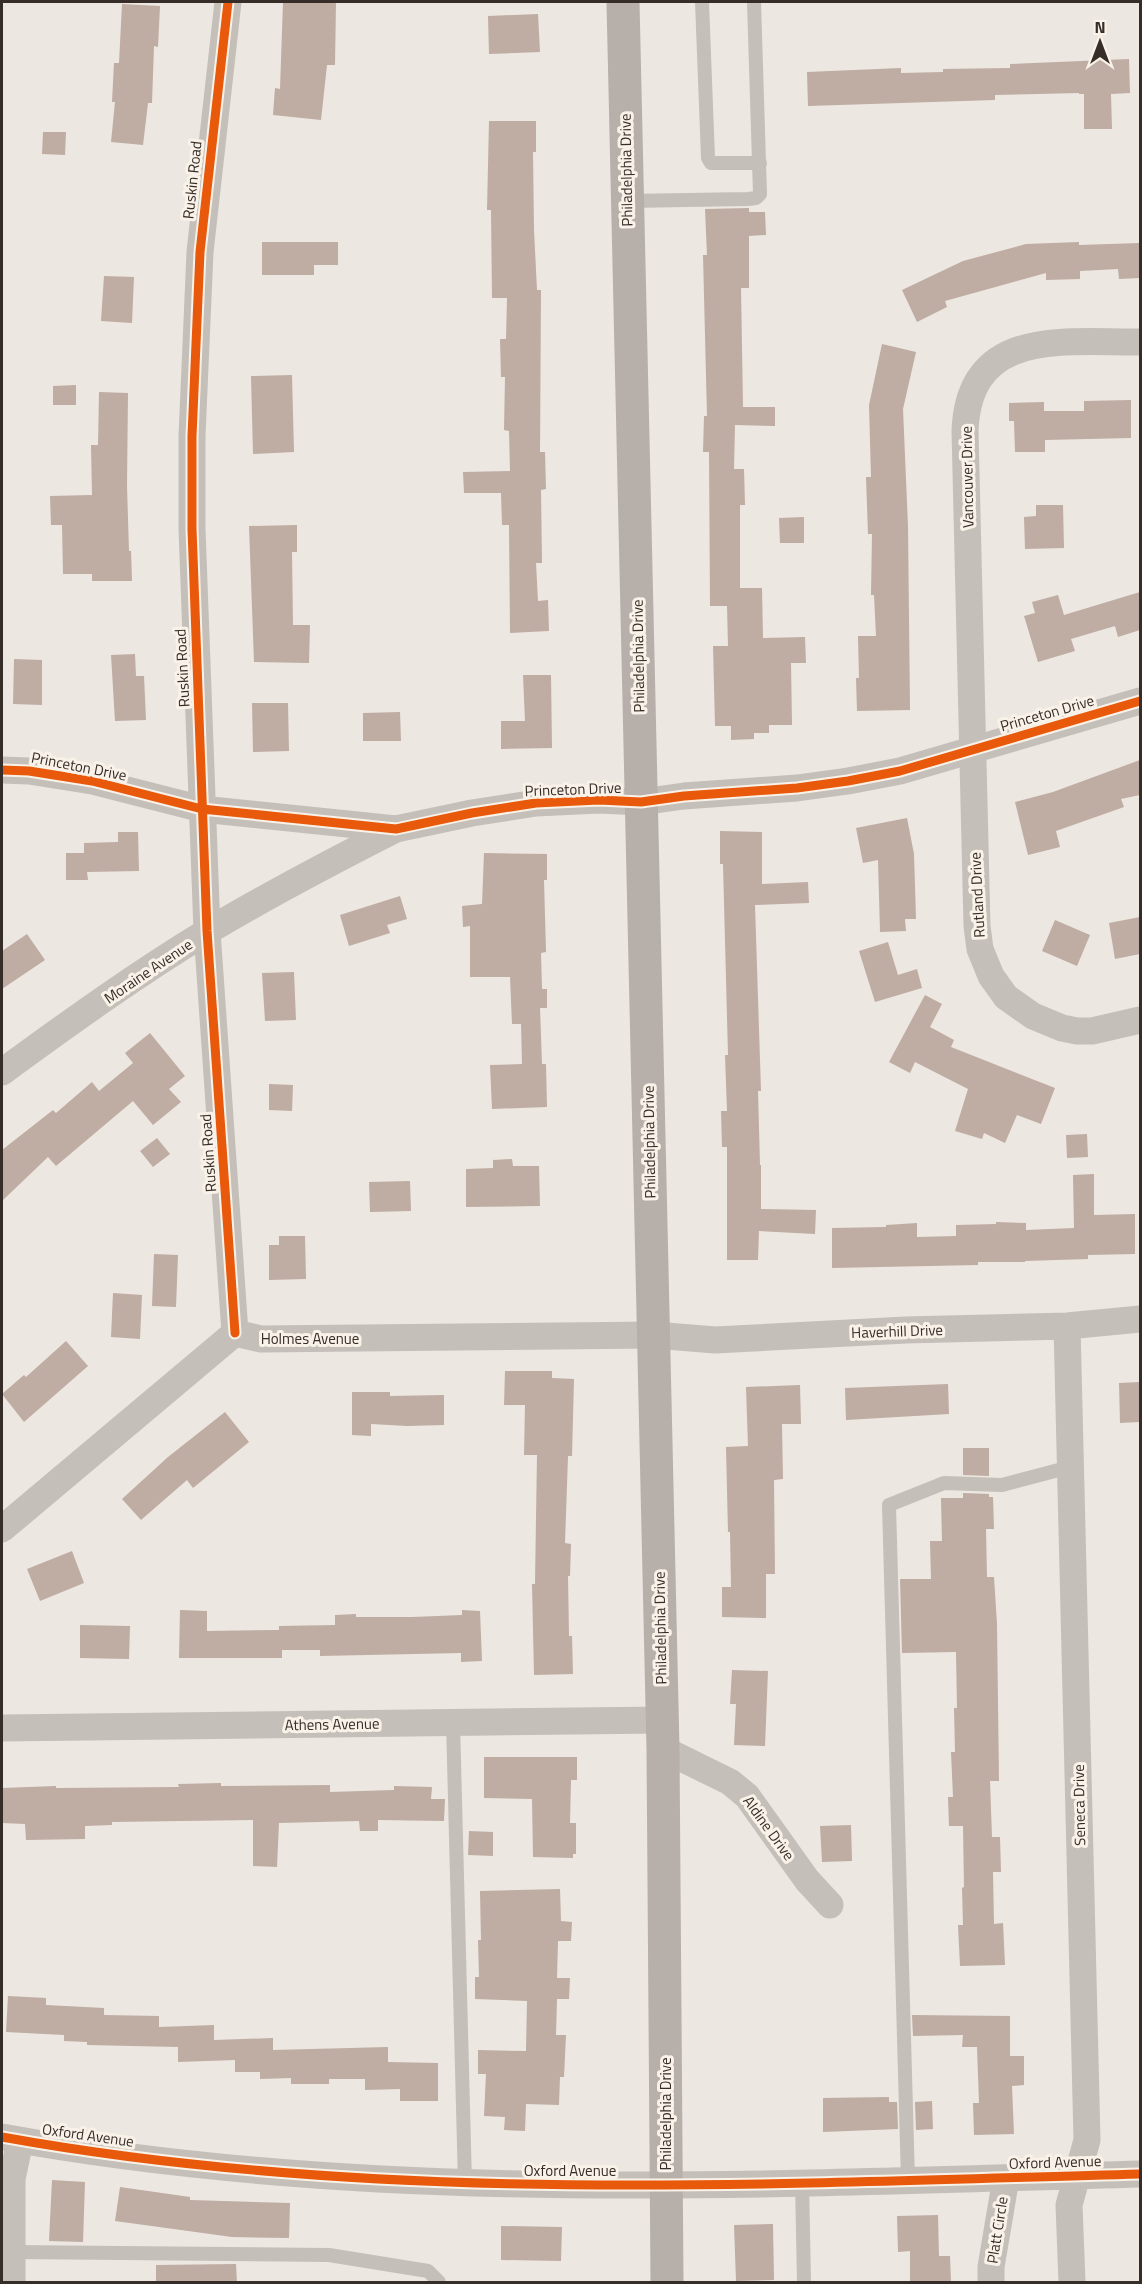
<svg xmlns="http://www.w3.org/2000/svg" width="1142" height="2284" viewBox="0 0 1142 2284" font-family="'Titillium Web',sans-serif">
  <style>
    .building { fill: #bfaca3 }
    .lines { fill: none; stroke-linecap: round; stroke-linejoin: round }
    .lane { stroke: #c5bfba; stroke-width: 14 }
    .street { stroke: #c5bfba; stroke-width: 27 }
    .secondary { stroke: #b6afaa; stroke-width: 33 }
    .cycleway-casing { stroke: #f9f2e8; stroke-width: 13 }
    .cycleway { stroke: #e8590c; stroke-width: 9 }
    .labels { text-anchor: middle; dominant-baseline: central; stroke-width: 6; stroke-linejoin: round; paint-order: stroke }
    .street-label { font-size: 15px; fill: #362d28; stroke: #f9f2e8 }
  </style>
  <rect width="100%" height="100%" fill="#ece7e1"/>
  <path class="building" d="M283,2H336L335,65H327L321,120L273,115L275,88L280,89Z
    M122,4L160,6L158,47L154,46L152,103H148L143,145L111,142L115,102H112L114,63H119Z
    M538,14L540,52L489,54L488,16Z
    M1129,59L1130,93L1111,94L1112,129H1084V94H1079V93L995,95V100L808,106L807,72L901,68V73L943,72V69L1010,68V64Z
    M489,121H536V152H533L534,230L537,290H541L540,452H545L546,489L541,490L542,563H536L538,601L548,600L549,631L510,633L509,525H502L501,493H464L463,472L510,471L509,431L504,430L505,377H501L500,339H506L507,298H492L491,210H487Z
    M43,132H66L65,155L42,154Z
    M749,208V212H765L766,235L749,236V288H741L743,407H775V426L735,425L734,469H744L745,505H740V588H762L763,638L805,637L806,663H791L792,725H769V733H754V739L731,740V726H715L713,646H728L727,606H710L709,452H703L704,416H707L703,255H707L705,209Z
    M262,242H338V265H314V275H262Z
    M1079,242V245L1140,243V278L1119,279L1118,269L1080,271V279L1046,280V273L945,301L947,307L917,322L902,290L963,261L1026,244Z
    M104,276L134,277L132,323L101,321Z
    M882,344L916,352L903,409L908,526L910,710L857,711L856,678H859L858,636H876L874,595H871L872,534H868L866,477H871L869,405Z
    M292,375L294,452L253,454L251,376Z
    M76,385V405H53V386Z
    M99,392L128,393L127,486L129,551H131L132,581H92V574H63L62,525H51L50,496L92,495L91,445H98Z
    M1131,400V438L1045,440V452H1015L1014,421H1009V403L1044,402V411H1084V401Z
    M1036,505H1063L1064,548L1025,549L1024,517L1036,516Z
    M804,517V543H780L779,518Z
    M297,525V552H292L293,625H310L309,663L254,662L249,526Z
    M1140,592V630L1118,637L1115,626L1071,639L1075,651L1038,662L1024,616L1035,613L1032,602L1058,595L1064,615Z
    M135,654L136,676H144L146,720L115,721L111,655Z
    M14,659L42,660V705L13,704Z
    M523,675H551L552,748L501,749V721H525Z
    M252,703H288L289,751L253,752Z
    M400,712L401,741H363V713Z
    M1140,760V795L1121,799L1124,807L1056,831L1060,847L1028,855L1015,802L1053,792Z
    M907,818L914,854L916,919H905L906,931L880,932L878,860L863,863L856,828Z
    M720,831L762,832V884L808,882L809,903L755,905L761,1091H758L760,1165H761V1209L816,1210L815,1234L759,1231L758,1260H727V1147H722L721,1111H727L725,1055H728L723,864H720Z
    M118,832H138L139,871L87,872L88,880H66V853H84V843L118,842Z
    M484,853L547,854V880H544L546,952L541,953L542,989H547V1008H540L542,1064H546L547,1107L492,1109L490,1065L522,1064L521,1024H512L510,977H470V926L463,927L462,906L482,904Z
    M400,896L407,919L387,925L390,933L349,946L340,915Z
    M1140,917V954L1115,959L1109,923Z
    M1055,920L1090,935L1077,966L1042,951Z
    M27,934L45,960L2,989V951Z
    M888,942L898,975L917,969L922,988L875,1002L859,951Z
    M294,972L296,1020L265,1021L262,973Z
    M925,995L942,1004L930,1027L954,1040L951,1047L1055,1088L1041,1124L1017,1115L1005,1143L984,1133L982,1139L955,1131L968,1089L915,1062L910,1073L889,1062Z
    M150,1033L185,1076L169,1089L181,1102L153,1125L133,1101L56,1166L48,1157L2,1201V1150L53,1110L56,1113L92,1082L99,1091L133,1063L125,1053Z
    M269,1084L293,1085L292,1111L269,1110Z
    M1087,1134L1088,1157L1067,1158L1066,1135Z
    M157,1138L170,1154L153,1167L140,1151Z
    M512,1159L513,1166H539L540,1206L466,1207V1169L493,1168V1160Z
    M1094,1174V1215L1135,1214V1254L1088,1255V1259L1025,1261V1262H978V1265L832,1268V1228L886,1227V1225L917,1223V1237L956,1236V1225L996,1224V1222L1026,1223V1230L1074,1228L1073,1175Z
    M410,1181L411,1211L370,1212L369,1182Z
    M279,1236H305L306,1279L269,1280V1245H279Z
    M154,1254L178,1255L176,1307L152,1306Z
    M113,1293L142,1295L140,1339L111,1337Z
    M66,1341L88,1366L24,1422L2,1394L24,1375L26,1377Z
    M505,1371H552V1378L574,1379L572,1456H568L565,1543L571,1544L570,1576H568L569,1636H572L573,1674L534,1675L532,1584H535L537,1455H524L525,1405H504Z
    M1140,1382V1422L1120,1423L1119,1383Z
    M948,1384L949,1414L846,1420L845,1388Z
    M800,1385L801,1424H782L783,1479L774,1480L775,1574H766V1618L722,1617V1587H731L730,1532H728L726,1447L748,1446L746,1387Z
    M352,1392H390V1396L444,1395V1425L407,1426L371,1424V1436L352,1435Z
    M225,1412L249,1442L193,1488L187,1480L141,1520L122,1499L168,1457Z
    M963,1448H989V1476L963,1475Z
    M963,1493L989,1494V1497H993L994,1529H986L987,1577H994L997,1624L999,1781H990L992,1837H1000L1001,1872H993L994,1924L1003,1923L1005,1965L960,1966L958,1925H963L962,1888L964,1887L963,1826H949L948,1797H953L951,1752H955L954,1708H957L956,1652L902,1653L900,1579H931L930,1541H942L941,1498H963Z
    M72,1551L84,1583L40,1601L27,1569Z
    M180,1610L207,1611V1631L279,1630V1626L335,1625V1615L356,1614V1617H412L462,1615V1610L480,1611L482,1661L461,1662V1653L320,1656V1650H282V1658H179Z
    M80,1625L130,1626L129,1659L80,1658Z
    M732,1670L768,1671L765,1746L734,1745L736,1704H730Z
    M484,1757H577V1780H571L570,1823H576V1854H573V1858L533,1857L532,1799L484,1798Z
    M221,1783V1786L330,1785V1792L394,1790V1786L432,1787L431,1799H445L444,1821L378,1820V1831H360L359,1821L279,1823L277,1867L253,1866V1820L112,1822V1825L85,1826V1839L26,1840L25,1824L2,1823V1788L56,1786V1788L179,1787L178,1784Z
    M851,1825L852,1861L822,1862L820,1826Z
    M469,1831L493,1832V1856L468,1855Z
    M560,1889L561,1921L572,1922L571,1941H558L557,1978H570L569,1999H557L556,2035H566L564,2077H560L559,2105L526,2104L525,2131L504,2130L505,2117L484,2116L486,2074H478V2050L526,2051L527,2001L475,1999V1977H479L478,1940H481L480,1891Z
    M8,1996L46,1998V2005L104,2008V2015L159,2016V2027L214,2025V2040L273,2038V2050L388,2047V2062L438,2063V2101H400V2089L365,2090V2079H329V2084H291V2078L260,2079V2072H235V2060L178,2062V2047L87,2045V2042L64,2041V2035L6,2032Z
    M912,2015L1010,2016V2056H1024V2085L1012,2086L1014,2134L974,2135L973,2103H979L977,2047H962L963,2035L913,2036Z
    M889,2097V2102H897L898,2129L823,2132V2098Z
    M932,2101L933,2129L916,2130L915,2102Z
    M52,2180L85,2182L83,2242L49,2241Z
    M120,2187L190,2197V2200L290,2203L289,2238L232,2237L115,2221Z
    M938,2215L939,2256H950L951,2283H910V2251L898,2252L897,2216Z
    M773,2224L774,2280L736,2281L734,2225Z
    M501,2226L562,2227L561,2261L501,2260Z
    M236,2264L237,2283H156V2265Z"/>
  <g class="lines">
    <path class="lane" d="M702,2L708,158L711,163H760
      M627,201L748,199L756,198L760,194L754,2
      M453,1722L465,2184
      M908,2180L889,1505L944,1483L1002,1485L1070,1467
      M802,2182L804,2282
      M12,2252L329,2255L428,2271L439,2282"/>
    <path class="street" d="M228,2L200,252L192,436V529L207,931L235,1333
      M1140,342C1066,343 969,326 965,431L977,926L980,949L991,976L1006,997L1033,1016L1062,1028L1077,1031H1092L1140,1020
      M2,770L29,771L92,781L202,809L396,829L472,813L536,803L599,800L641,802L684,796L797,788L848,781L900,771L1140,701
      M2,1072C69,1023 137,974 208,931C270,894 333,861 396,829
      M1067,1326L1087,2140L1069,2205L1072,2282
      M235,1333L261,1339L654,1335L715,1340L906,1330L1067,1326L1140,1319
      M2,1529L235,1333
      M2,1728L662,1720
      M663,1749L730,1782L747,1796L807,1880L830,1905
      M2,2137C378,2205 761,2184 1140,2174
      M12,2282V2179L20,2141
      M991,2282V2267L1006,2178"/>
    <path class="secondary" d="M623,2L663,1749L667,2282"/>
    <g class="cycleway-casing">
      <path id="cycleway" d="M228,2L200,252L192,436V529L207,931L235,1333
        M2,770L29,771L92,781L202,809L396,829L472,813L536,803L599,800L641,802L684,796L797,788L848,781L900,771L1140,701
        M2,2137C378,2205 761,2184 1140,2174"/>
    </g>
    <use href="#cycleway" class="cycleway"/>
  </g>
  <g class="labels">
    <g class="street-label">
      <text transform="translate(626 170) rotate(-91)">Philadelphia Drive</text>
      <text transform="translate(192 180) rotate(-84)">Ruskin Road</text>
      <text transform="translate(967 477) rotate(-91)">Vancouver Drive</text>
      <text transform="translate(638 656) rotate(-91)">Philadelphia Drive</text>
      <text transform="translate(182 668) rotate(-93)">Ruskin Road</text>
      <text transform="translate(1047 713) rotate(-16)">Princeton Drive</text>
      <text transform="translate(79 766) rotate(11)">Princeton Drive</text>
      <text transform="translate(573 789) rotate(-2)">Princeton Drive</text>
      <text transform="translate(977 895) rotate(-93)">Rutland Drive</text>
      <text transform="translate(148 971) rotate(-34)">Moraine Avenue</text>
      <text transform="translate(649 1142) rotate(-91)">Philadelphia Drive</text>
      <text transform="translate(208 1153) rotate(-94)">Ruskin Road</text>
      <text transform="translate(897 1331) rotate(-2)">Haverhill Drive</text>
      <text x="310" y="1338">Holmes Avenue</text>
      <text transform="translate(660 1628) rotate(-91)">Philadelphia Drive</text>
      <text transform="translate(332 1724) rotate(-1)">Athens Avenue</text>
      <text transform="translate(1079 1805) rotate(-91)">Seneca Drive</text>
      <text transform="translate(769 1828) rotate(54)">Aldine Drive</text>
      <text transform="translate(665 2114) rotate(-90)">Philadelphia Drive</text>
      <text transform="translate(88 2135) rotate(8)">Oxford Avenue</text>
      <text transform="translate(1055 2162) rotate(-2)">Oxford Avenue</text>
      <text x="570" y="2170">Oxford Avenue</text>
      <text transform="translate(997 2230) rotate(-81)">Platt Circle</text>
    </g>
  </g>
  <rect width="1142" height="2284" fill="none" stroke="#362d28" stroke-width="6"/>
  <g transform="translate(1100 42)" stroke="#f9f2e8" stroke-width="4.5" paint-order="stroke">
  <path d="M0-4.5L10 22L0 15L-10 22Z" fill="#362d28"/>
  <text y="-9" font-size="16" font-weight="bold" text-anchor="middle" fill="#362d28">N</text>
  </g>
</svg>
